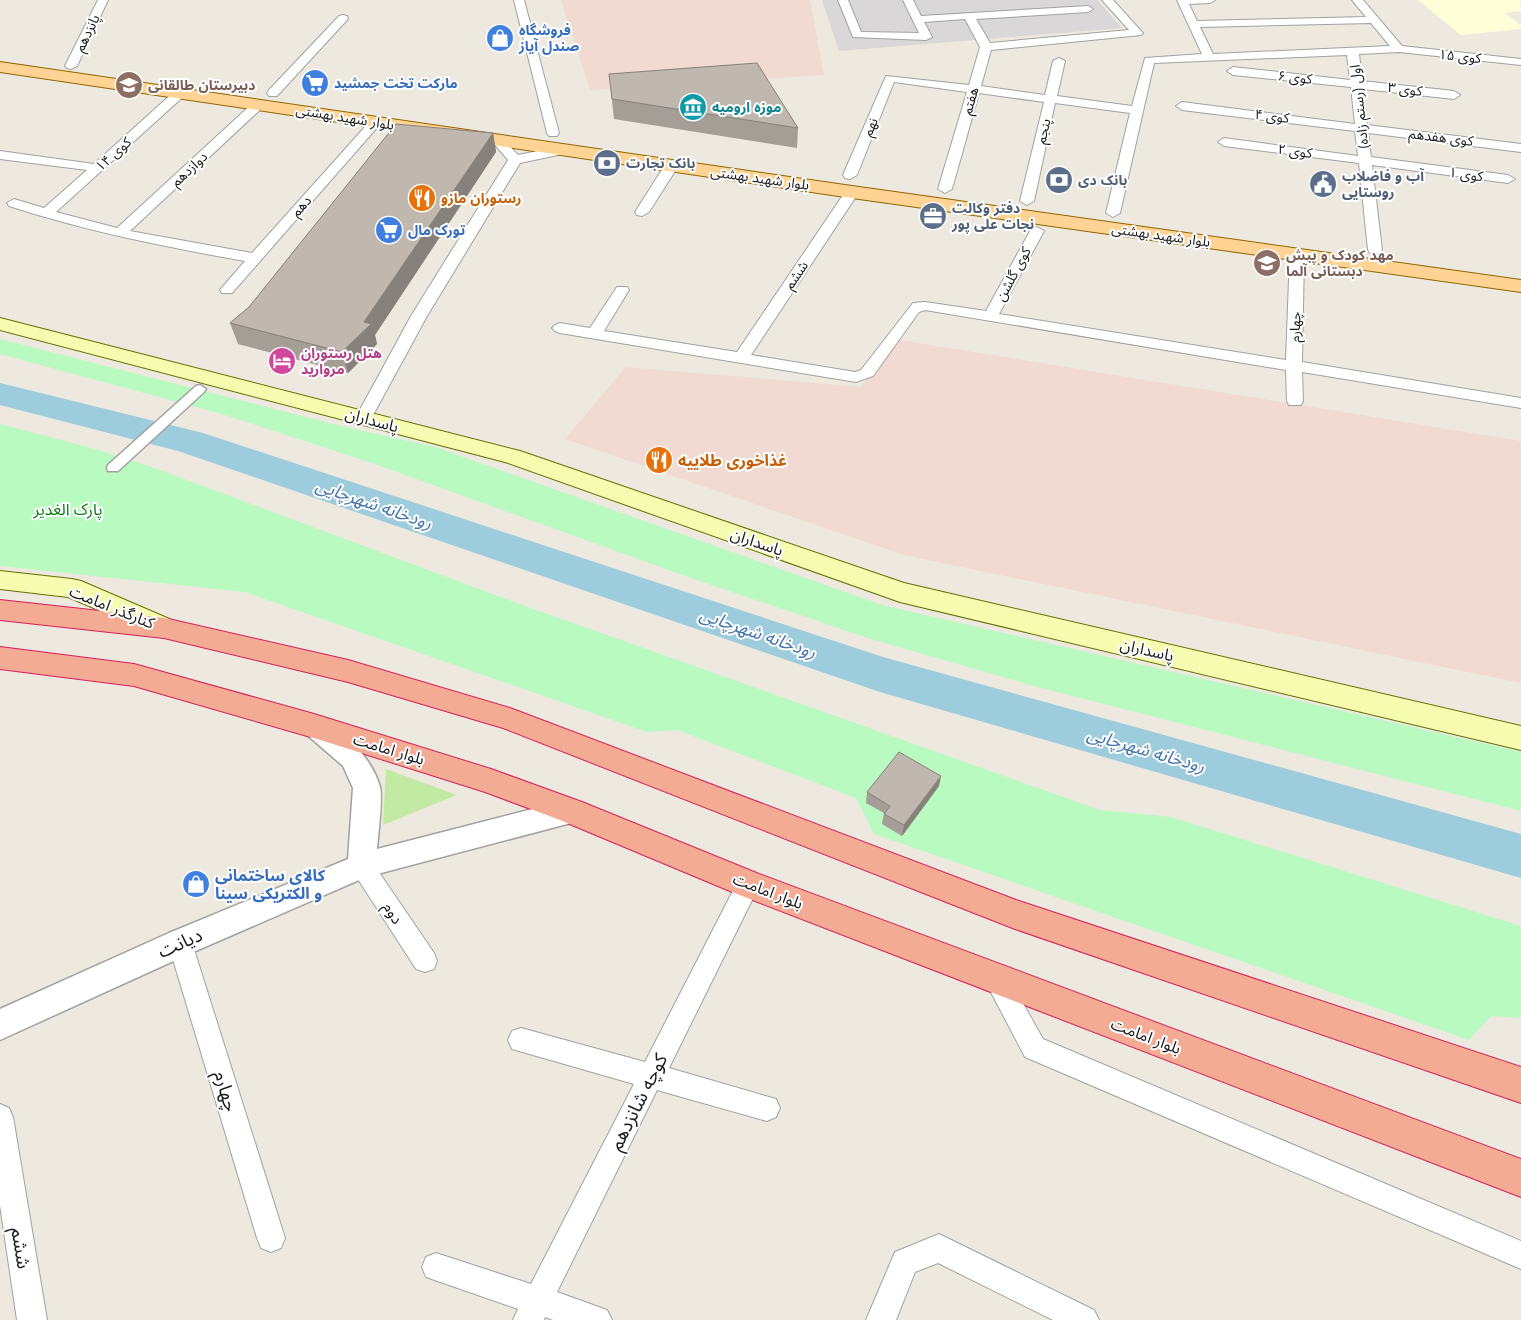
<svg xmlns="http://www.w3.org/2000/svg" width="1521" height="1320" viewBox="0 0 1521 1320" font-family="Montserrat,'Noto Sans Arabic',sans-serif">
  <style>
    .residential { fill: #d9d7d7 }
    .education { fill: #feffd6 }
    .military { fill: #f0dad1 }
    .grass { fill: #c3eaa2 }
    .park { fill: #b8fac0 }
    .lines { fill: none; stroke-linecap: round; stroke-linejoin: round }
    .river { fill: #9dccdc; fill-rule: evenodd }
    .pedestrian-casing { stroke: #a1a1a1; stroke-width: 3 }
    .minor-casing { stroke: #a1a1a1; stroke-width: 2 }
    .tertiary-casing { stroke: #a1a1a1; stroke-width: 3 }
    .secondary-casing { stroke: #627102; stroke-width: 2 }
    .primary-casing { stroke: #916500; stroke-width: 2 }
    .trunk-casing { stroke: #d91e59; stroke-width: 2 }
    .pedestrian { fill: #fff; fill-rule: evenodd }
    .minor { fill: #fff; fill-rule: evenodd }
    .tertiary { fill: #fff; fill-rule: evenodd }
    .secondary { fill: #f5fbaf; fill-rule: evenodd }
    .primary { fill: #fed393; fill-rule: evenodd }
    .trunk { fill: #f3ab93; fill-rule: evenodd }
    .wall { fill: #a59e96 }
    .shaded-wall { fill: #86817a }
    .building { fill: #c0b8af; stroke: #86817a }
    .labels { text-anchor: middle; dominant-baseline: central; stroke-width: 4; stroke-linejoin: round; paint-order: stroke }
    .far-shop-label { font-size: 14px; font-weight: bold; fill: #366cbe; stroke: #fff; text-anchor: start }
    .far-street-label { font-size: 14px; fill: #1a1a1a; stroke: #fff }
    .far-education-label { font-size: 14px; font-weight: bold; fill: #785e54; stroke: #fff; text-anchor: start }
    .far-culture-label { font-size: 14px; font-weight: bold; fill: #0d838f; stroke: #fff; text-anchor: start }
    .far-service-label { font-size: 14px; font-weight: bold; fill: #4e5e75; stroke: #fff; text-anchor: start }
    .far-food-label { font-size: 14px; font-weight: bold; fill: #c56008; stroke: #fff; text-anchor: start }
    .far-hotel-label { font-size: 14px; font-weight: bold; fill: #b23c85; stroke: #fff; text-anchor: start }
    .street-label { font-size: 16px; fill: #1a1a1a; stroke: #fff }
    .food-label { font-size: 16px; font-weight: bold; fill: #c56008; stroke: #fff; text-anchor: start }
    .park-label { font-size: 16px; fill: #087915; stroke: #fff }
    .shop-label { font-size: 16px; font-weight: bold; fill: #366cbe; stroke: #fff; text-anchor: start }
    .water-label { font-size: 18px; font-style: italic; fill: #4575ab; stroke: #fff }
    .near-street-label { font-size: 19px; fill: #1a1a1a; stroke: #fff }
  </style>
  <rect width="100%" height="100%" fill="#ede9df"/>
  <path class="residential" d="M822,0H1097L1122,28L839,51Z"/>
  <path class="education" d="M1418,0H1520L1521,11L1505,13L1521,25V29L1461,35Z"/>
  <path class="military" d="M561,0H810L824,75L590,90Z
    M899,340L1521,441V683L904,555L565,439L626,367L861,387Z"/>
  <path class="grass" d="M386,769L457,795L383,825Z"/>
  <path class="park" d="M0,339L337,425L435,447L882,605L1521,752V811L1030,685L868,638L688,577L375,464L222,414L0,354Z
    M0,424L99,450L160,470L514,602L1100,810L1171,817L1521,926V1018L1491,1016L1469,1040L874,834L856,798L677,730L647,732L245,592L0,566Z"/>
  <g class="lines">
    <path class="river" d="M0,383L203,433L883,657L1521,834V878L880,692L178,451L0,405Z"/>
    <g class="pedestrian-casing">
      <path id="pedestrian" d="M200,385L206,389L204,392L118,471H108L107,468L108,465L196,386Z"/>
    </g>
    <g class="minor-casing">
      <path id="minor" d="M98,0H108L77,66L71,69L67,68L65,66Z
        M514,0H524L559,133L557,136H549L547,133Z
        M838,0H848L861,32L919,33L903,0H913L921,16L1088,6L1093,9L1088,12L976,19L990,43L1129,30L1102,0H1113L1141,31L1143,33L1141,35L991,50L981,86L1045,95L1053,61L1059,58L1065,61L1057,96L1132,106L1145,58L1202,54L1177,0H1215L1210,3L1189,4L1197,21L1366,17L1352,0H1363L1402,46L1521,59V65L1399,52L1359,54L1362,81L1454,91L1460,95L1454,99L1363,89L1367,125L1521,144V152L1368,133L1371,157L1508,175L1515,179L1508,183L1372,165L1382,250L1380,253H1370L1368,250L1359,163L1224,146L1218,142L1224,138L1358,156L1355,131L1182,110L1176,106L1182,102L1355,124L1351,87L1233,75L1227,71L1233,67L1350,80L1347,55L1154,63L1120,213L1113,217L1106,213L1130,113L1055,103L1034,201L1027,205L1020,201L1044,102L979,93L952,189L945,193L938,189L967,92L894,82L857,175L850,179L845,178L843,175L886,76L969,85L980,47L965,19L924,22L932,37L926,40L853,37ZM1371,23L1390,46L1213,54L1200,27Z
        M343,15L347,16L348,18L347,20L277,96H269L267,93L269,90L339,16Z
        M180,89L184,90L186,93L184,96L56,212L117,228L255,101H263L265,104L263,107L130,231L252,253L372,119H380L382,122L232,293H222L220,290L245,261C165,247 86,231 9,206L7,203L14,199L44,208L87,170L0,159V151L94,164L176,90Z
        M496,135L500,136L518,155L567,145L573,149L572,152L520,163L427,316L372,417L370,421L364,422L358,421L356,417L411,316L508,160L490,139Z
        M672,161L679,165L649,212L642,216L637,215L635,212L665,165Z
        M852,188L859,192L751,355L855,372L861,370L913,303L925,302L986,311L1030,231L1037,227L1044,231L999,314L1286,360L1290,254L1292,251H1302L1304,254L1302,362L1521,398V408L1302,372L1303,401L1301,405H1289L1287,401L1286,370L925,310L919,312L873,376L856,382L560,333L555,331L552,328L555,325L560,323L590,328L617,287H627L629,290L604,331L737,352L847,189Z
        M362,856L370,859L434,953L437,961L434,969L425,972L416,969L354,873L351,866L354,859Z
        M748,874L756,877L760,884L669,1068L776,1099L780,1108L776,1117L767,1121L657,1090L557,1292L607,1310L612,1320H553L545,1317L544,1320H513L518,1309L426,1277L422,1267L426,1257L436,1253L531,1284L634,1084L512,1049L508,1040L512,1031L521,1028L645,1062L740,877Z
        M180,932L188,935L192,943L285,1238L281,1248L271,1252L261,1248L257,1238L168,943L172,935Z
        M996,967L1005,971L1043,1039L1521,1241V1269L1025,1057L984,979L987,971Z
        M0,1104L9,1108L13,1117L47,1320H17L0,1205Z
        M939,1234L1094,1310L1099,1320H1053L938,1263L915,1272L896,1320H866L895,1252Z"/>
    </g>
    <g class="tertiary-casing">
      <path id="tertiary" d="M314,716C341,724 373,760 380,787C383,798 378,836 377,849L571,799L581,803L585,811L581,819L571,823L366,877L191,953L0,1040V1009L169,933L348,859L353,788L343,766L305,733L301,726L305,719Z"/>
    </g>
    <g class="secondary-casing">
      <path id="secondary" d="M0,318L520,451L904,583L1521,726V750L900,602L505,462L0,330Z
        M0,571L72,579L81,581L174,621L177,628L174,635L164,638L68,597L0,589Z"/>
    </g>
    <g class="primary-casing">
      <path id="primary" d="M0,62L852,186L1521,280V292L852,198L0,72Z"/>
    </g>
    <g class="trunk-casing">
      <path id="trunk" d="M0,600L164,618L348,660L510,708L1016,900L1521,1067V1103L1015,929L503,728L348,682L164,638L0,620Z
        M0,647L134,664L314,714L491,769L582,802L759,874L1521,1159V1197L737,894L560,820L485,792L314,738L134,686L0,669Z"/>
    </g>
    <use href="#pedestrian" class="pedestrian"/>
    <use href="#minor" class="minor"/>
    <use href="#tertiary" class="tertiary"/>
    <use href="#secondary" class="secondary"/>
    <use href="#primary" class="primary"/>
    <use href="#trunk" class="trunk"/>
  </g>
  <path class="wall" d="M609,74L798,128L797,148L614,119Z
    M493,133L496,152L375,335L377,344L348,373L238,344L230,323L249,307Z
    M939,786L902,836L882,824L884,813L866,803L867,792Z"/>
  <path class="shaded-wall" d="M493,133L496,152L375,335L377,344L348,373L342,352L364,322Z
    M941,776L939,786L902,836L904,825Z"/>
  <path class="building" d="M757,63L798,128L612,99L609,74Z
    M396,124L493,133L364,322L371,324L342,352L230,323L249,307Z
    M899,752L941,776L904,825L884,814L890,806L867,792Z"/>
  <defs>
    <g id="shop-disc" transform="scale(1.4375)"><circle r="9.5" fill="#3f7fe0" stroke="#fff"/><path d="M-5-2.5h2.3a2.7 3.5 0 0 1 5.4 0H5L5.5 6h-11ZM-1.5-2.5h3a1.5 2.3 0 0 0-3 0Z" fill="#fff"/></g>
    <g id="supermarket-disc" transform="scale(1.4375)"><circle r="9.5" fill="#3f7fe0" stroke="#fff"/><path d="M-6-5.5h2.5l.6 2H6L4.5 2H-2.5L-4.4-4H-6ZM-1.5 3.2a1.3 1.3 0 1 0 .1 0ZM3 3.2a1.3 1.3 0 1 0 .1 0Z" fill="#fff"/></g>
    <g id="school-disc" transform="scale(1.4375)"><circle r="9.5" fill="#8d6e63" stroke="#fff"/><path d="M0-5L7-2L0 1L-7-2ZM-4 1L0 2.5L4 1V4Q0 6-4 4Z" fill="#fff"/></g>
    <g id="museum-disc" transform="scale(1.4375)"><circle r="9.5" fill="#0f9aa8" stroke="#fff"/><path d="M0-6L6-3V-2H-6V-3ZM-5-1h2V3h-2ZM-1-1h2V3h-2ZM3-1h2V3H3ZM-6 4H6V6H-6Z" fill="#fff"/></g>
    <g id="bank-disc" transform="scale(1.4375)"><circle r="9.5" fill="#5c6f8a" stroke="#fff"/><path d="M-6-4H6V4H-6ZM0-2.3a2.3 2.3 0 1 0 0 4.6a2.3 2.3 0 1 0 0-4.6Z" fill="#fff"/></g>
    <g id="civic-disc" transform="scale(1.4375)"><circle r="9.5" fill="#5c6f8a" stroke="#fff"/><path d="M-.6-6.5H3V-4.5H.6V-3L4-1V1h2V6H-6V1h2V-1L-.6-3ZM-1.2 2.5V6h2.4V2.5Z" fill="#fff"/></g>
    <g id="restaurant-disc" transform="scale(1.4375)"><circle r="9.5" fill="#e8710a" stroke="#fff"/><path d="M-5-6h1v4h1v-4h1v4h1v-4h1v5L-1.5 .5V6h-2V.5L-5-1ZM5-6V6H3V1.5H1.5Q1.5-4 5-6Z" fill="#fff"/></g>
    <g id="office-disc" transform="scale(1.4375)"><circle r="9.5" fill="#5c6f8a" stroke="#fff"/><path d="M-6-3h4V-5.5h4V-3h4V5H-6ZM-1-4.5V-3h2v-1.5ZM-6 0V1H6V0Z" fill="#fff"/></g>
    <g id="hotel-disc" transform="scale(1.4375)"><circle r="9.5" fill="#d1479c" stroke="#fff"/><path d="M-6-4.5h1.5V1H6V5H4.5V3h-9V5H-6ZM-4 0a1.8 1.8 0 1 1 3.6 0ZM.5 0V-2.5h3Q6-2.5 6 0Z" fill="#fff"/></g>
  </defs>
  <g fill-rule="evenodd">
    <use href="#shop-disc" x="500" y="38"/>
    <use href="#supermarket-disc" x="315" y="83"/>
    <use href="#school-disc" x="129" y="85"/>
    <use href="#museum-disc" x="693" y="107"/>
    <use href="#bank-disc" x="607" y="163"/>
    <use href="#bank-disc" x="1059" y="180"/>
    <use href="#civic-disc" x="1323" y="184"/>
    <use href="#restaurant-disc" x="422" y="198"/>
    <use href="#office-disc" x="933" y="216"/>
    <use href="#supermarket-disc" x="389" y="230"/>
    <use href="#school-disc" x="1267" y="263"/>
    <use href="#hotel-disc" x="282" y="361"/>
    <use href="#restaurant-disc" x="659" y="460"/>
    <use href="#shop-disc" x="196" y="884"/>
  </g>
  <g class="labels">
    <g class="far-shop-label">
      <text x="519" y="30">فروشگاه<tspan x="519" dy="16">صندل آیاز</tspan></text>
      <text x="334" y="83">مارکت تخت جمشید</text>
      <text x="408" y="230">تورک مال</text>
    </g>
    <g class="far-street-label">
      <text transform="translate(87 33) rotate(-64)">پانزدهم</text>
      <text transform="translate(1460 56) rotate(6)">کوی ۱۵</text>
      <text transform="translate(1295 77) rotate(6)">کوی ۶</text>
      <text transform="translate(1405 89) rotate(7)">کوی ۳</text>
      <text transform="translate(970 101) rotate(-74)">هفتم</text>
      <text transform="translate(1359 107) rotate(-96)">اول (رستم زاده)</text>
      <text transform="translate(1272 116) rotate(7)">کوی ۴</text>
      <text transform="translate(345 117) rotate(9)">بلوار شهید بهشتی</text>
      <text transform="translate(870 127) rotate(-67)">نهم</text>
      <text transform="translate(1043 131) rotate(-77)">پنجم</text>
      <text transform="translate(1441 137) rotate(7)">کوی هفدهم</text>
      <text transform="translate(1295 151) rotate(7)">کوی ۲</text>
      <text transform="translate(113 154) rotate(-42)">کوی ۱۴</text>
      <text transform="translate(189 169) rotate(-43)">دوازدهم</text>
      <text transform="translate(1466 174) rotate(8)">کوی ۱</text>
      <text transform="translate(760 178) rotate(8)">بلوار شهید بهشتی</text>
      <text transform="translate(301 206) rotate(-48)">دهم</text>
      <text transform="translate(1161 235) rotate(8)">بلوار شهید بهشتی</text>
      <text transform="translate(1013 274) rotate(-62)">کوی گلشن</text>
      <text transform="translate(796 275) rotate(-56)">ششم</text>
      <text transform="translate(1295 327) rotate(-88)">چهارم</text>
    </g>
    <g class="far-education-label">
      <text x="148" y="85">دبیرستان طالقانی</text>
      <text x="1286" y="255">مهد کودک و پیش<tspan x="1286" dy="16">دبستانی آلما</tspan></text>
    </g>
    <g class="far-culture-label">
      <text x="712" y="107">موزه ارومیه</text>
    </g>
    <g class="far-service-label">
      <text x="626" y="163">بانک تجارت</text>
      <text x="1342" y="176">آب و فاضلاب<tspan x="1342" dy="16">روستایی</tspan></text>
      <text x="1078" y="180">بانک دی</text>
      <text x="952" y="208">دفتر وکالت<tspan x="952" dy="16">نجات علی پور</tspan></text>
    </g>
    <g class="far-food-label">
      <text x="441" y="198">رستوران مازو</text>
    </g>
    <g class="far-hotel-label">
      <text x="301" y="353">هتل رستوران<tspan x="301" dy="16">مروارید</tspan></text>
    </g>
    <g class="street-label">
      <text transform="translate(372 420) rotate(15)">پاسداران</text>
      <text transform="translate(757 542) rotate(19)">پاسداران</text>
      <text transform="translate(112 607) rotate(22)">کنارگذر امامت</text>
      <text transform="translate(1147 650) rotate(13)">پاسداران</text>
      <text transform="translate(389 749) rotate(17)">بلوار امامت</text>
      <text transform="translate(768 891) rotate(21)">بلوار امامت</text>
      <text transform="translate(393 913) rotate(57)">دوم</text>
      <text transform="translate(1146 1036) rotate(21)">بلوار امامت</text>
    </g>
    <g class="food-label">
      <text x="678" y="460">غذاخوری طلاییه</text>
    </g>
    <g class="park-label">
      <text x="68" y="509">پارک الغدیر</text>
    </g>
    <g class="shop-label">
      <text x="215" y="875">کالای ساختمانی<tspan x="215" dy="18">و الکتریکی سینا</tspan></text>
    </g>
    <g class="water-label">
      <text transform="translate(374 504) rotate(19)">رودخانه شهرچایی</text>
      <text transform="translate(758 633) rotate(19)">رودخانه شهرچایی</text>
      <text transform="translate(1146 750) rotate(16)">رودخانه شهرچایی</text>
    </g>
    <g class="near-street-label">
      <text transform="translate(180 943) rotate(-24)">دیانت</text>
      <text transform="translate(226 1091) rotate(73)">چهارم</text>
      <text transform="translate(638 1102) rotate(-63)">کوچه شانزدهم</text>
      <text transform="translate(21 1248) rotate(81)">ششم</text>
    </g>
  </g>
</svg>
